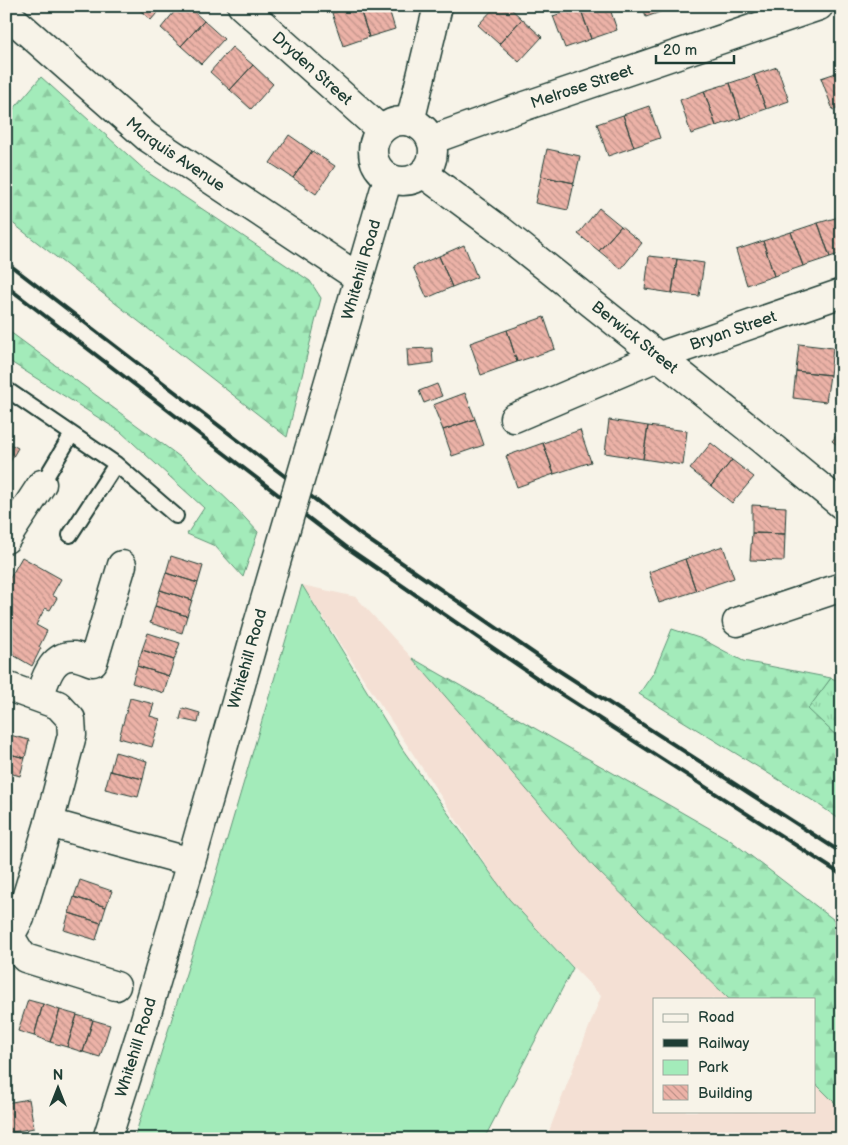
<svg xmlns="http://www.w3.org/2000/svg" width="848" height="1145" viewBox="0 0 848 1145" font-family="'Balsamiq Sans',sans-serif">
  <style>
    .built { fill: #f4e0d4 }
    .grass { fill: url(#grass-tufts); stroke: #619477 }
    .forest { fill: url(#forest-firs); stroke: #619477 }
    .park { fill: #a3ebba; stroke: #619477 }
    .building { fill: url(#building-back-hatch); stroke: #1f3d34 }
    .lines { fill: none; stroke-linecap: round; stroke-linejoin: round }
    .lane-casing { stroke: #1f3d34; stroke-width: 18 }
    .street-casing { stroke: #1f3d34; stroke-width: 31 }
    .lane { stroke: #f7f3e8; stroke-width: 14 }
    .street { stroke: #f7f3e8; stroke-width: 28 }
    .rail { stroke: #1f3d34; stroke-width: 4 }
    .street-bridge-casing { stroke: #1f3d34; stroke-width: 31; stroke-linecap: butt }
    .street-bridge { stroke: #f7f3e8; stroke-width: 28 }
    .labels { text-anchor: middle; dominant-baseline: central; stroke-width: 4; stroke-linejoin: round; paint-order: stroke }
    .street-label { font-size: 16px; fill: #1f3d34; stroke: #f7f3e8 }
  </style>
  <defs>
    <pattern id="grass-tufts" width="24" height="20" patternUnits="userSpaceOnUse" patternTransform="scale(1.25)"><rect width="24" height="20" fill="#a3ebba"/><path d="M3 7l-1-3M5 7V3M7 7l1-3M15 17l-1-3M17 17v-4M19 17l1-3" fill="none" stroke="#8ccaa0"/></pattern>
    <pattern id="forest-firs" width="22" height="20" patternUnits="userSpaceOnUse" patternTransform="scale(1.25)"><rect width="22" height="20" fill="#a3ebba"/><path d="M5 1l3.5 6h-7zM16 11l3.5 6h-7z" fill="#8ccaa0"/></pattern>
    <pattern id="building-back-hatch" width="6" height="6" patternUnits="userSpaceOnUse" patternTransform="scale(1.25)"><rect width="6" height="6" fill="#ecb2a7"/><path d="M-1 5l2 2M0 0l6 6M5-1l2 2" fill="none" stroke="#bf9289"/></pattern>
  </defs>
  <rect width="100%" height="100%" fill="#f7f3e8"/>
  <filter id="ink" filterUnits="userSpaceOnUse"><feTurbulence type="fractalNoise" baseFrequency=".02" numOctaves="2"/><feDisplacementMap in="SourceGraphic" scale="10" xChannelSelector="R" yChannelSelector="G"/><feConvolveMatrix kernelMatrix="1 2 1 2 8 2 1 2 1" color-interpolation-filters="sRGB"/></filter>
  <g filter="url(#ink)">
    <path class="built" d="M302,585L356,597L412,658L594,867L729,999H654V1111H814V1082L842,1110V1139H546L601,996L509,900Z"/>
    <path class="grass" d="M831,678L842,682V741L807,709Z"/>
    <path class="forest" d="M41,77L147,172L310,281L321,298L287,437L6,218V118Z
      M6,329L191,465L234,506L258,532L243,577L215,546L187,534L204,508L121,432L6,359Z
      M672,629L702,639L743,661L831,678L808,709L842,741V821L815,802L639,694L654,672Z
      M412,658L730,840L842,926V1110L814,1082V999H729L594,867Z"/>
    <path class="park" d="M302,585L403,750L509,899L573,968L484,1139H134L206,910Z"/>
    <path class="building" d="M135,6H163L151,20Z
      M179,6H188L204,21L181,46L161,28Z
      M356,6H359L369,37L343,46L332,13Z
      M359,6H388L395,29L369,37Z
      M496,6H508L522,19L499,44L478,25Z
      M582,6H609L617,30L591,39L580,7Z
      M643,6H661L663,11L646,17Z
      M580,7L591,39L565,48L553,16Z
      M522,19L542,37L519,62L499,44Z
      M204,21L224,39L201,64L181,46Z
      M232,47L253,65L230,90L210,72Z
      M253,65L273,84L251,109L230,90Z
      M777,67L789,101L766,109L754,75Z
      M842,71V107L833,110L821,78Z
      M754,75L766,109L741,118L730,83Z
      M730,83L741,118L716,126L704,91Z
      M704,91L716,126L691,134L680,100Z
      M649,106L660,138L634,147L623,115Z
      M623,115L634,147L608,156L597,124Z
      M289,135L312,151L293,178L270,163Z
      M547,149L580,156L574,183L541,176Z
      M312,151L335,166L316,194L293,178Z
      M541,176L574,183L568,210L535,203Z
      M599,208L621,226L599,251L578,234Z
      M842,216V253L830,257L818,223Z
      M818,223L830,257L803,266L791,232Z
      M621,226L642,243L621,269L599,251Z
      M791,232L803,266L774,276L763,241Z
      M763,241L774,276L747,285L736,250Z
      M464,245L477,277L452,287L439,256Z
      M439,256L452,287L427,298L413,267Z
      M649,256L677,259L672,293L645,289Z
      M677,259L704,263L699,296L672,293Z
      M544,317L555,349L517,362L507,330Z
      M507,330L517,362L481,375L470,343Z
      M799,344L833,348L830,375L796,371Z
      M432,348L433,363L408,366L407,349Z
      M796,371L830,375L826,402L793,398Z
      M437,384L442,396L424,403L419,391Z
      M465,393L475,419L443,430L433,405Z
      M475,419L484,445L452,456L443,430Z
      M609,420L648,426L643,459L605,453Z
      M648,426L687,431L683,465L643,459Z
      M842,429V449L832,441Z
      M580,430L591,462L554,474L543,443Z
      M6,442L18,448L7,467L6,466Z
      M543,443L554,474L517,487L506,456Z
      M711,443L732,460L711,486L690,469Z
      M732,460L754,477L732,503L711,486Z
      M752,505L786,507L785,534L752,533Z
      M752,533L785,534L784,561L750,560Z
      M723,546L734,578L696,591L685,559Z
      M171,556L203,566L198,583L166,573Z
      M22,557L61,579L52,595L57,598L50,610L45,608L36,625L47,631L39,647L41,648L32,666L13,655L14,654L6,649V585Z
      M685,559L696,591L659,603L649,572Z
      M166,573L198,583L192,600L160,590Z
      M160,590L192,600L187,616L155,606Z
      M155,606L187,616L182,633L150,623Z
      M148,633L180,643L174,660L142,650Z
      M142,650L174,660L169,676L137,666Z
      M137,666L169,676L164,693L132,683Z
      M130,698L154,704L150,716L160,719L152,747L119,738Z
      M183,708L200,713L198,723L180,719Z
      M6,734L29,740L25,758L6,753Z
      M115,752L147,761L143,779L110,771Z
      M6,753L25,758L20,776L6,772Z
      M110,771L143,779L138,797L105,789Z
      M6,800L12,801L7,819H6Z
      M80,880L112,891L106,907L74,897Z
      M74,897L106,907L101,923L69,913Z
      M69,913L101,923L96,940L64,930Z
      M28,1000L43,1004L34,1036L18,1031Z
      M43,1004L60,1010L50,1042L34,1036Z
      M60,1010L77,1015L67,1047L50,1042Z
      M77,1015L93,1020L83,1052L67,1047Z
      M93,1020L110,1025L100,1057L83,1052Z
      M29,1099L34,1128L7,1133L8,1139H6V1103Z"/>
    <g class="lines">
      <g class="lane-casing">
        <path id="lane" d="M6,389L116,464L176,516
          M42,484L72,434
          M70,535L116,464"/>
      </g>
      <g class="street-casing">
        <g id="street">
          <path id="s1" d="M242,6L381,130"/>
          <path id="s2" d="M6,13L147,137L359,278"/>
          <circle cx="403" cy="151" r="30"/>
          <path d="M410,122L438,6"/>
          <path id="s3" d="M431,140L525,106L819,6"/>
          <path id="s4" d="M423,173L500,230L762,439L842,505"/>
          <path id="s5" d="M343,333L388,178"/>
          <path id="s6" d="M514,418L657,357L842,293"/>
          <path d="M6,539L42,484"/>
          <path d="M737,622L842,587"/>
          <path d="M6,686L58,705L71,719L72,735L49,823L20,918L10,936L6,937"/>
          <path d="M39,697C45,681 51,654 74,656C80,657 87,660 93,662L122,565"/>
          <path d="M49,823L191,862"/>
          <path d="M10,936L19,951L25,958L116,986"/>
          <path id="s7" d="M107,1139L144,1023L191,862L258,624"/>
        </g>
      </g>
      <use href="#lane" class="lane"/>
      <use href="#street" class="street"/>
      <path class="rail" d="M6,262L360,534L558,670L842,853
        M6,286L349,549L547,685L842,875"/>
      <g class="street-bridge-casing">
        <path id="street-bridge" d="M258,624L343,333"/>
      </g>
      <use href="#street-bridge" class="street-bridge"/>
    </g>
  </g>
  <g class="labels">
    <g class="street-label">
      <text stroke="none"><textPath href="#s1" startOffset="94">Dryden Street</textPath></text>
      <text stroke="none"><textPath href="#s3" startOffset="160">Melrose Street</textPath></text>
      <text stroke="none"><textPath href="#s2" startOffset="221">Marquis Avenue</textPath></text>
      <text stroke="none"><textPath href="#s5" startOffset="66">Whitehill Road</textPath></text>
      <text stroke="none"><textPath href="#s6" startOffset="236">Bryan Street</textPath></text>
      <text stroke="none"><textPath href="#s4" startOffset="268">Berwick Street</textPath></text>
      <text transform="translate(248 659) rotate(-74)">Whitehill Road</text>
      <text stroke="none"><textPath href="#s7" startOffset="96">Whitehill Road</textPath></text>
    </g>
  </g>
  <rect width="848" height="1145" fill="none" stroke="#f7f3e8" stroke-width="25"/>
  <rect x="12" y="12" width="823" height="1120" fill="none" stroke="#1f3d34" stroke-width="2" filter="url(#ink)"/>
  <rect x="653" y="998" width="162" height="115" fill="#f7f3e8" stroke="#a1aaa0"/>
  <rect x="663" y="1014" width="25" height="8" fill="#f7f3e8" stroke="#a1aaa0"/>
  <text x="698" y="1022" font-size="15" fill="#1f3d34">Road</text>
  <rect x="663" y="1039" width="25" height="8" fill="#1f3d34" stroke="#a1aaa0"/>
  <text x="698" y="1048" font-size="15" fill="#1f3d34">Railway</text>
  <rect x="663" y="1060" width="25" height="15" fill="#a3ebba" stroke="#a1aaa0"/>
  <text x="698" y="1072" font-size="15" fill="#1f3d34">Park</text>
  <rect x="663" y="1085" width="25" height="15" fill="url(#building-back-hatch)" stroke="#a1aaa0"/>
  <text x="698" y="1098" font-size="15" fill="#1f3d34">Building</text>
  <g transform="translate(58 1088)" stroke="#f7f3e8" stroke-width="4" paint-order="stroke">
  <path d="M0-4L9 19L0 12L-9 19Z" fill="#1f3d34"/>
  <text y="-8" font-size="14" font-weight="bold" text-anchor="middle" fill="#1f3d34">N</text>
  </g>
  <path d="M656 55v8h78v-8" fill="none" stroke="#1f3d34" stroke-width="2.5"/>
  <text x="663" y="55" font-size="15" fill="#1f3d34" stroke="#f7f3e8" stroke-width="4" paint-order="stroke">20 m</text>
</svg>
